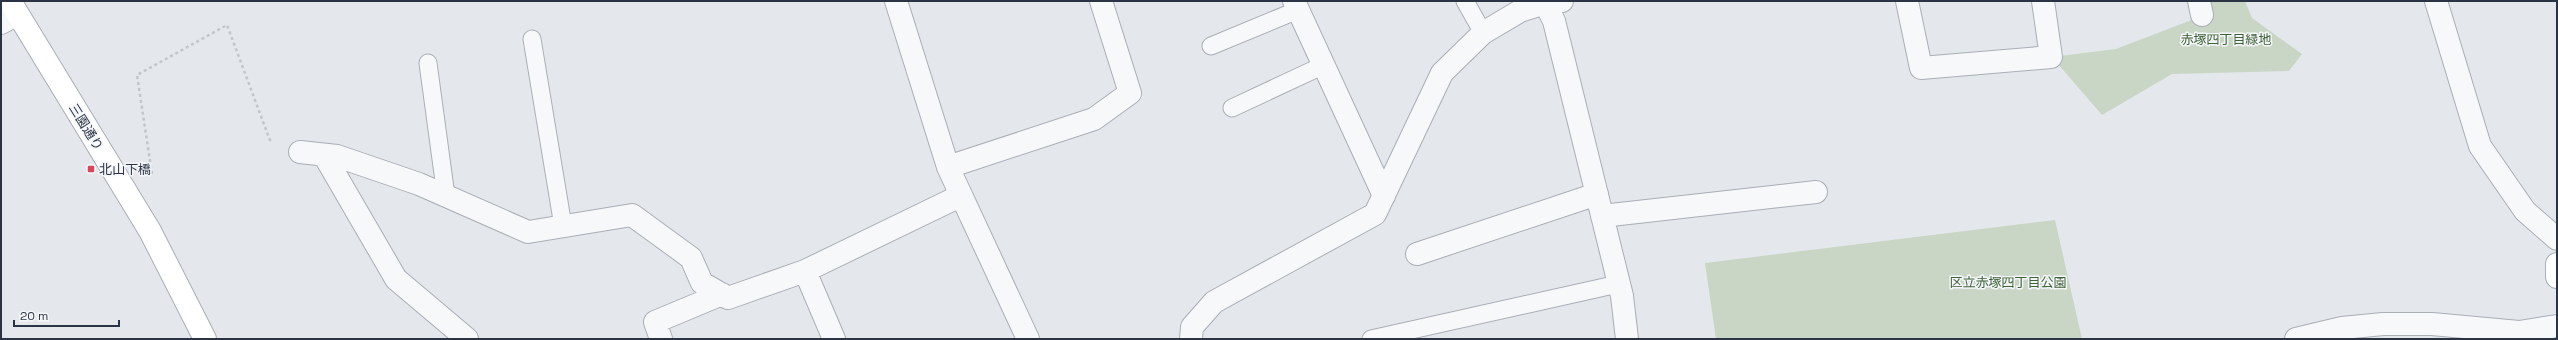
<svg xmlns="http://www.w3.org/2000/svg" width="2558" height="340" viewBox="0 0 2558 340" font-family="'Space Grotesk','Noto Sans JP',sans-serif">
  <style>
    .green { fill: #c9d6c5 }
    .lines { fill: none; stroke-linecap: round; stroke-linejoin: round }
    .lane-casing { stroke: #a9aeb7; stroke-width: 19 }
    .street-casing { stroke: #a9aeb7; stroke-width: 24 }
    .secondary-casing { stroke: #a9aeb7; stroke-width: 24 }
    .path { stroke: #c2c5cb; stroke-width: 2.5; stroke-dasharray: 3 3; stroke-linecap: butt }
    .lane { stroke: #f7f8fa; stroke-width: 17 }
    .street { stroke: #f7f8fa; stroke-width: 22 }
    .secondary { stroke: #fff; stroke-width: 22 }
    .poi-dot { fill: #d1495b; stroke: #f4f6f9; stroke-width: 1.5 }
    .labels { text-anchor: middle; dominant-baseline: central; stroke-width: 3; stroke-linejoin: round; paint-order: stroke }
    .park-label { font-size: 13px; fill: #3f6138; stroke: #f4f6f9 }
    .street-label { font-size: 13px; fill: #2b3445; stroke: #f4f6f9 }
    .poi-label { font-size: 13px; fill: #2b3445; stroke: #f4f6f9; text-anchor: start }
  </style>
  <rect width="100%" height="100%" fill="#e4e7ec"/>
  <path class="green" d="M2199,1H2245L2252,18L2302,54L2289,71L2172,74L2102,115L2052,57L2116,49L2202,16Z
    M2055,220L2082,339H1716L1705,263Z"/>
  <g class="lines">
    <g class="lane-casing">
      <path id="lane" d="M1465,1L1483,33
        M532,39L563,226
        M1211,46L1298,10
        M428,63L446,196
        M1232,108L1324,65
        M1371,339L1618,284"/>
    </g>
    <g class="street-casing">
      <path id="street" d="M896,1L948,167L1028,339
        M1294,1L1384,196
        M1544,1L1554,21L1622,296L1627,339
        M1907,1L1921,68L2051,57L2043,1
        M2199,1L2202,15
        M2436,1L2480,146L2525,211L2557,239
        M1,23L16,15
        M300,152L337,156L419,184L528,232L632,215L691,258L702,283L728,298L805,271L960,196
        M324,155L396,279L467,339
        M948,167L1094,119L1130,93L1101,1
        M1602,216L1816,192
        M1417,254L1597,194
        M805,271L834,339
        M661,339L655,322L722,294
        M1191,339L1192,327L1214,302L1375,214L1442,73L1483,33L1520,11L1545,3L1562,1
        M2296,339L2342,328L2383,324H2432L2519,332L2557,326"/>
    </g>
    <g class="secondary-casing">
      <path id="secondary" d="M10,1L150,231L205,339
        M2557,264V277"/>
    </g>
    <path class="path" d="M152,174L137,75L227,25L271,143"/>
    <use href="#lane" class="lane"/>
    <use href="#street" class="street"/>
    <use href="#secondary" class="secondary"/>
  </g>
  <rect class="poi-dot" x="87" y="165" width="8" height="8" rx="2"/>
  <g class="labels">
    <g class="park-label">
      <text x="2226" y="39">赤塚四丁目緑地</text>
      <text x="2008" y="282">区立赤塚四丁目公園</text>
    </g>
    <g class="street-label">
      <text transform="translate(86 127) rotate(58)">三園通り</text>
    </g>
    <g class="poi-label">
      <text x="99" y="169">北山下橋</text>
    </g>
  </g>
  <rect width="2558" height="340" fill="none" stroke="#2b3445" stroke-width="4"/>
  <path d="M14 320v6h105v-6" fill="none" stroke="#2b3445" stroke-width="2"/>
  <text x="20" y="320" font-size="12" fill="#2b3445" stroke="#f4f6f9" stroke-width="3" paint-order="stroke">20 m</text>
</svg>
